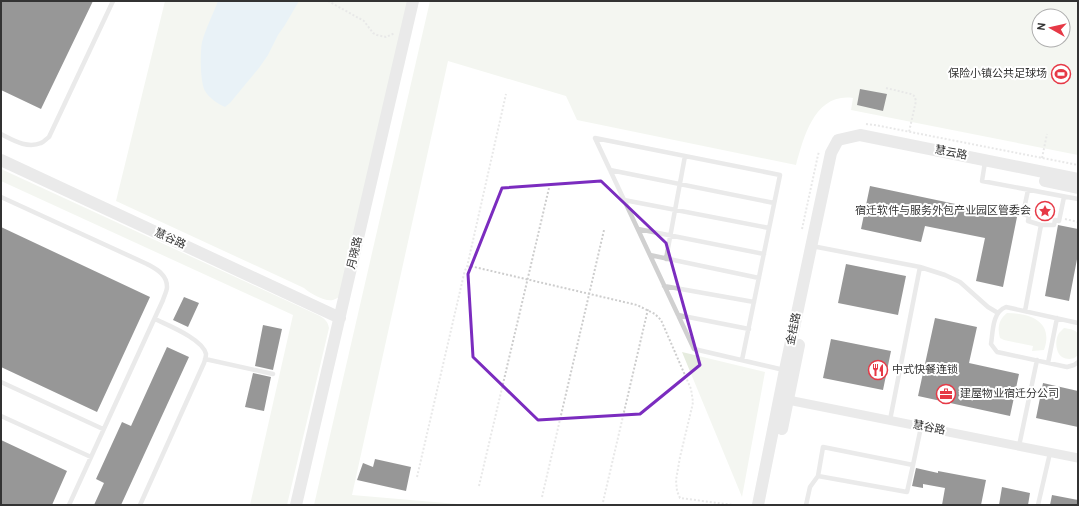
<svg xmlns="http://www.w3.org/2000/svg" width="1079" height="506" viewBox="0 0 1079 506" font-family="Overpass,'Noto Sans SC',sans-serif">
  <style>
    .green { fill: #e6ecdf; fill-rule: evenodd }
    .water { fill: #cfe2ee }
    .building { fill: #1a1a1a }
    .lines { fill: none; stroke-linecap: round; stroke-linejoin: round }
    .path { stroke: #cdcdcd; stroke-width: 2; stroke-dasharray: 2 2; stroke-linecap: butt }
    .service { stroke: #d0d0d0; stroke-width: 4.5 }
    .minor { stroke: #d0d0d0; stroke-width: 9 }
    .tertiary { stroke: #d0d0d0; stroke-width: 12 }
    .marked { fill: none; stroke: #7b2cbf; stroke-width: 3; stroke-linejoin: round }
    .labels { text-anchor: middle; dominant-baseline: central; stroke-width: 4; stroke-linejoin: round; paint-order: stroke }
    .poi-label { font-size: 11px; fill: #333; stroke: #fff; text-anchor: end }
    .street-label { font-size: 11px; fill: #333; stroke: #fff }
  </style>
  <rect width="100%" height="100%" fill="#fff"/>
  <path class="green" d="M165,1H409L341,295C339,297 336,299 333,300C325,302 309,293 304,288L116,201Z
    M430,1H1078V155L851,110L853,98C815,93 804,136 796,165L577,120L566,96L448,61L352,495L469,505H314ZM1039,16H1063V40H1039Z
    M1,169L320,316C325,319 328,322 329,328L287,505H250L293,315L1,181Z
    M1007,313C1031,313 1054,322 1044,350L1032,351L1033,346L1004,340L1000,338C997,328 999,319 1007,313Z
    M1064,328C1069,329 1075,329 1078,334C1078,340 1079,347 1078,353C1077,360 1067,360 1062,357C1055,352 1055,339 1059,333C1060,332 1063,329 1064,328Z
    M682,352L765,372L742,497Z"/>
  <path class="water" d="M218,1H299L285,25L278,35L268,55L259,68L230,103L225,107C218,104 209,98 205,91C200,82 200,53 202,42C206,28 213,14 218,1Z"/>
  <path class="building" d="M1,1H93L41,109L1,90Z
    M860,89L887,94L883,111L857,105Z
    M870,186L1017,217L1003,287L976,281L985,238L925,226L921,242L861,229Z
    M1058,225L1078,229V254L1069,301L1045,296Z
    M1,227L150,297L97,412L1,367Z
    M846,264L906,276L898,315L838,303Z
    M184,297L199,303L188,327L173,320Z
    M935,318L977,327L969,363L1019,374L1010,416L918,396Z
    M263,325L282,329L273,370L255,366Z
    M831,339L891,351L883,390L823,378Z
    M167,347L189,357L121,505H94L104,483L96,479L122,422L131,426Z
    M253,373L271,377L264,411L245,407Z
    M1043,383L1078,391V427L1036,418Z
    M1,440L67,471L52,505H1Z
    M375,459L411,467L406,491L357,480L363,463L373,467Z
    M916,468L938,473V471L986,480L981,505H942L945,488L923,484V488L912,486Z
    M1002,487L1030,493L1028,505H999Z
    M1052,495L1078,500V505H1050Z"/>
  <g class="lines">
    <path class="path" d="M328,1L364,21L373,33L377,35L386,37L395,33
      M886,88L911,94C914,95 915,97 916,101L909,132
      M866,124L875,125L1078,165
      M1042,158L1047,134
      M1065,219L1078,222
      M802,229L818,155L819,152
      M467,267L506,94
      M417,477L464,274C465,270 466,267 470,266L637,305L655,314L661,320L691,389L693,402L692,407L680,457L676,480L677,491L680,498L733,505
      M479,486L549,188
      M542,497L604,230
      M603,502L648,309"/>
    <path class="service" d="M1,134C13,140 27,149 41,143C44,142 46,139 49,137L113,1
      M985,162L982,181L1078,199
      M610,170L774,203
      M1028,190L1023,214L1029,216L1028,221L1041,225H1054L1055,220L1059,221L1064,197
      M1,197L147,264C156,269 167,274 167,287C167,291 164,296 163,300L69,505
      M624,200L769,228
      M638,229L764,254
      M812,246L920,267L945,275L960,282L988,307L998,313
      M650,255L759,278
      M666,259L685,156
      M664,286L754,302
      M1025,311L1041,225
      M678,315L749,329
      M1078,323L1006,307C992,312 993,332 991,344L997,352L1002,353L1067,367L1074,365L1078,362
      M205,359L273,374
      M742,360L780,175L595,138L694,349L784,370
      M1048,363L1057,318
      M1,382L103,429
      M1,416L91,457
      M890,420L920,267
      M1019,446L1037,360
      M913,465L921,427
      M140,505L204,363C205,360 206,357 206,354C203,339 167,325 155,319
      M806,505L810,487L818,476L823,447L913,465L907,492L818,476
      M1038,505L1050,453"/>
    <path class="minor" d="M783,399L1078,458"/>
    <path class="tertiary" d="M1,160L340,318
      M1045,181L1078,188
      M782,429L799,345
      M296,505L413,1
      M758,505L785,370L831,153L838,140L860,135L1078,179"/>
  </g>
  <path d="M0 0H1079V506H0ZM601,181L666,243L700,365L640,414L538,420L473,357L468,274L502,188Z" fill="#fff" fill-opacity=".55" fill-rule="evenodd"/>
  <path class="marked" d="M601,181L666,243L700,365L640,414L538,420L473,357L468,274L502,188Z"/>
  <defs>
    <g id="stadium-ring" transform="scale(1)"><circle r="9.5" fill="#fff" stroke="#e63946" stroke-width="1.5"/><path d="M0-5a6.5 5 0 1 0 0 10a6.5 5 0 1 0 0-10ZM-3.5-1.8h7v3.6h-7Z" fill="#e63946"/></g>
    <g id="sight-ring" transform="scale(1)"><circle r="9.5" fill="#fff" stroke="#e63946" stroke-width="1.5"/><path d="M0-6L1.8-2.2L6-1.7L2.9 1.2L3.7 5.4L0 3.3L-3.7 5.4L-2.9 1.2L-6-1.7L-1.8-2.2Z" fill="#e63946"/></g>
    <g id="restaurant-ring" transform="scale(1)"><circle r="9.5" fill="#fff" stroke="#e63946" stroke-width="1.5"/><path d="M-5-6h1v4h1v-4h1v4h1v-4h1v5L-1.5 .5V6h-2V.5L-5-1ZM5-6V6H3V1.5H1.5Q1.5-4 5-6Z" fill="#e63946"/></g>
    <g id="office-ring" transform="scale(1)"><circle r="9.5" fill="#fff" stroke="#e63946" stroke-width="1.5"/><path d="M-6-3h4V-5.5h4V-3h4V5H-6ZM-1-4.5V-3h2v-1.5ZM-6 0V1H6V0Z" fill="#e63946"/></g>
  </defs>
  <g fill-rule="evenodd">
    <use href="#stadium-ring" x="1061" y="74"/>
    <use href="#sight-ring" x="1045" y="211"/>
    <use href="#restaurant-ring" x="878" y="370"/>
    <use href="#office-ring" x="946" y="394"/>
  </g>
  <g class="labels">
    <g class="poi-label">
      <text x="1047" y="74">保险小镇公共足球场</text>
      <text x="1031" y="211">宿迁软件与服务外包产业园区管委会</text>
      <text x="892" y="370" text-anchor="start">中式快餐连锁</text>
      <text x="960" y="394" text-anchor="start">建屋物业宿迁分公司</text>
    </g>
    <g class="street-label">
      <text transform="translate(951 153) rotate(11)">慧云路</text>
      <text transform="translate(170 239) rotate(25)">慧谷路</text>
      <text transform="translate(355 253) rotate(-77)">月晓路</text>
      <text transform="translate(794 329) rotate(-78)">金桂路</text>
      <text transform="translate(929 428) rotate(11)">慧谷路</text>
    </g>
  </g>
  <rect width="1079" height="506" fill="none" stroke="#333333" stroke-width="4"/>
  <g transform="translate(1051 28) rotate(278)"><circle r="19" fill="#ffffff" stroke="#adadad"/>
  <path d="M0-3L7 15L0 10L-7 15Z" fill="#e63946"/>
  <text y="-6" font-size="11" font-weight="bold" text-anchor="middle" fill="#333333">N</text>
  </g>
</svg>
